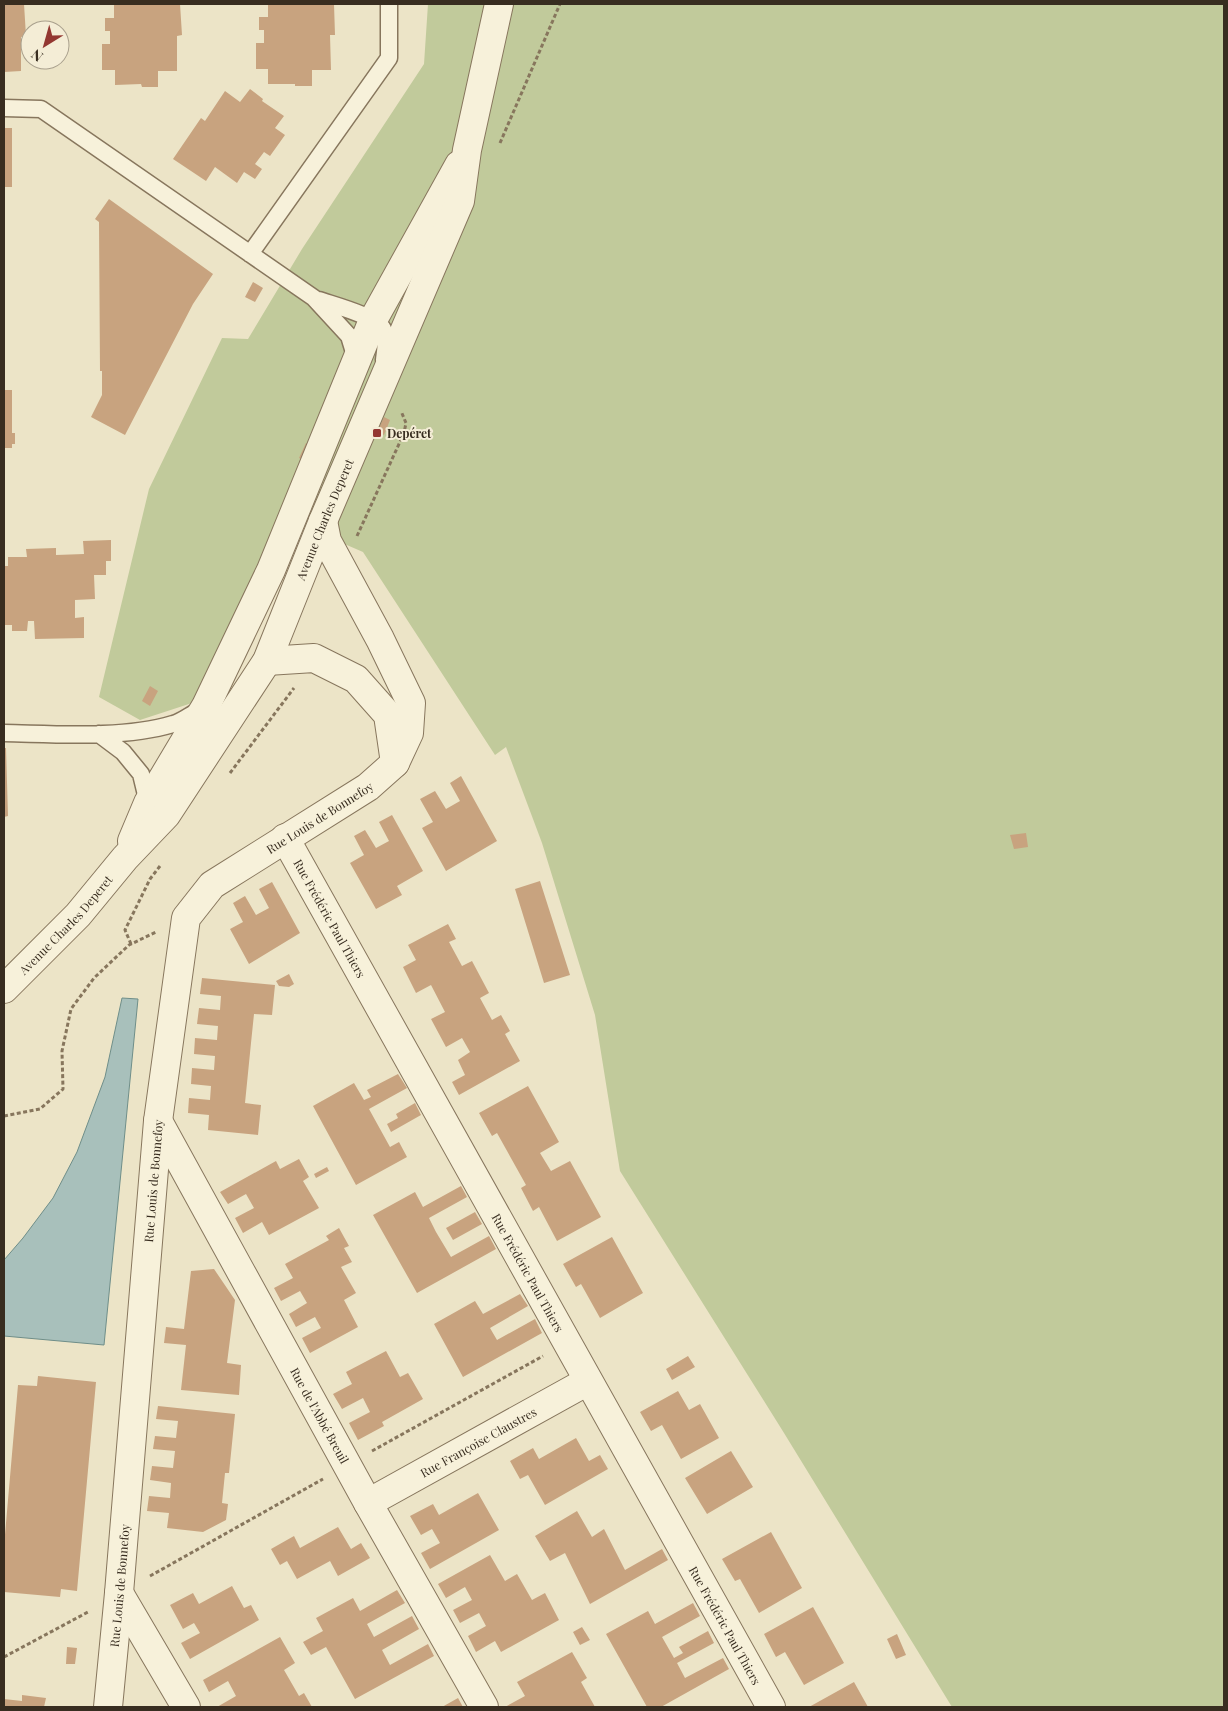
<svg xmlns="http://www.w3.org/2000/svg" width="1228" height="1711" viewBox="0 0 1228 1711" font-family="'Playfair Display',serif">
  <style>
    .green { fill: #c1ca9b }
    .water { fill: #a8c0bb; stroke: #6f8e89 }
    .building { fill: #c8a37f }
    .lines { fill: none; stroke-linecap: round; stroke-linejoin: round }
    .service-casing { stroke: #87765d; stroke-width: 19 }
    .minor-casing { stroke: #87765d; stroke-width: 30 }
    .path { stroke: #87765d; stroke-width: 3; stroke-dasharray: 4 2.5; stroke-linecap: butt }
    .service { stroke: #f7f1da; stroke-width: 16 }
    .minor { stroke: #f7f1da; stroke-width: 28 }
    .poi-dot { fill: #933731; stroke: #f4edd6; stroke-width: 2 }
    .labels { text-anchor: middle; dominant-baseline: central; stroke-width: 4; stroke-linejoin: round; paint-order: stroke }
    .poi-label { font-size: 12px; font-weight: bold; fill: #382d20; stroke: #f4edd6; text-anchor: start }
    .street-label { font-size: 12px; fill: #382d20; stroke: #f4edd6 }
  </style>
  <rect width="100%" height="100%" fill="#ece4c7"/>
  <path class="green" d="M428,4H1224V1707H952L784,1433L620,1171L595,1015L542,843L506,747L495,755L363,552L282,517L192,703L140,720L99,697L149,489L222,338L248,339L302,249L424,64Z"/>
  <path class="water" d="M122,998L138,999L104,1345L4,1336V1260L23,1238L53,1198L77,1152L105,1077Z"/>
  <path class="building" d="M4,4H24L26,36L21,37V71L4,72Z
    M114,4H180L182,35L177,36V71H158V87H142L141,84L115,85V70H102V44H110V31H105V18H114Z
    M268,4H334L335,35H330L331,70H312V86H295V84H268V69H256V43H264V30H259V17H268Z
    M250,89L263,99L262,101L284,116L275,128L285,135L270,156L264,152L255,164L262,169L255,179L244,172L237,183L215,167L206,181L173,159L201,118L205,121L225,91L240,102Z
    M4,128H12V187H4Z
    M109,199L213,274L193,304L125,435L91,417L102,395V371H100L99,222L95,219Z
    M253,282L263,288L255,302L245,297Z
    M4,390H12V433H15V444H12V448H4Z
    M384,417L390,420L384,435L377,432Z
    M306,443L312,446L305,461L299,458Z
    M111,540V561H106V575H94L95,599L75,600V618L84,617V638L35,639L34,621H28L27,631H12V625H4V566H8V557H27L26,549L56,548V555L84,554L83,541Z
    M150,686L158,691L150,706L142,701Z
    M4,748H6L8,816L4,817Z
    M461,776L497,841L446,871L422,828L433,822L420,799L435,791L446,809L460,801L450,783Z
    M392,815L423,871L397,886L402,895L376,909L350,863L364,855L354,836L365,830L376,848L389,841L379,822Z
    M1026,833L1028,847L1014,849L1010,835Z
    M540,881L570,975L544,983L515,889Z
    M272,882L300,933L249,964L230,929L243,922L233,903L245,896L256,915L269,908L259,889Z
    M448,924L456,939L449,942L462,966L472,961L489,993L480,998L492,1020L501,1015L510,1031L505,1034L520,1061L459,1095L452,1082L465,1075L458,1060L470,1052L462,1038L446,1047L431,1019L445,1012L431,985L416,993L403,967L416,960L408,945Z
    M289,974L294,984L289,987L279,986L276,981Z
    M202,978L275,985L272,1015L254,1014L251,1043L245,1103L261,1105L258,1135L208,1130L209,1115L188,1113L189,1098L210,1100L211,1086L191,1084L192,1068L214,1070L215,1056L194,1054L195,1038L217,1040L218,1026L197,1024L199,1008L220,1010L221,996L200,994Z
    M398,1074L407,1088L369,1109L390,1147L399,1142L407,1157L356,1185L313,1106L354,1083L364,1100L371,1097L367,1090Z
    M528,1086L559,1142L540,1153L551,1171L570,1161L601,1217L557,1241L539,1207L533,1211L521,1188L526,1185L497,1133L492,1136L479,1113Z
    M415,1103L421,1115L391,1132L387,1124L398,1118L396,1114Z
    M299,1159L309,1177L303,1181L319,1208L269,1235L262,1222L243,1233L235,1218L254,1208L246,1194L228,1204L220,1192L276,1161L280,1169Z
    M327,1167L329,1171L316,1178L314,1174Z
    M461,1186L467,1197L429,1218L436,1232L451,1257L489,1236L496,1249L417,1293L373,1215L415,1192L423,1207Z
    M475,1212L482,1224L453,1240L446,1228Z
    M339,1228L349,1246L344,1248L352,1262L341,1267L356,1293L344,1300L358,1327L310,1353L302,1338L321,1328L315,1317L296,1327L289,1314L307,1303L300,1291L281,1301L274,1288L293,1278L285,1264L329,1240L326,1236Z
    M612,1237L643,1293L600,1318L581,1284L576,1287L563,1264Z
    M214,1269L235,1300L227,1363L241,1365L239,1395L181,1390L186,1345L164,1343L166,1327L184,1329L191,1271Z
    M520,1294L528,1306L490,1328L497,1340L535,1319L542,1333L463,1377L434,1324L475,1301L483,1314Z
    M386,1351L400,1377L408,1373L423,1399L382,1422L384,1426L358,1440L349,1423L370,1412L363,1398L342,1409L333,1394L352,1384L346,1372Z
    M688,1356L695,1367L672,1380L666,1369Z
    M38,1376L96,1382L77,1591L61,1589L60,1597L4,1592V1546L18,1385L37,1386Z
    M678,1391L689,1410L700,1404L719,1438L681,1459L662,1425L651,1431L640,1412Z
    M158,1406L235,1414L229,1473H225L222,1503L228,1504L226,1520L203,1532L167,1528L169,1513L147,1511L149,1496L170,1498L171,1483L150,1480L152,1466L173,1468L175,1451L153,1449L155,1436L176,1438L178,1421L156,1419Z
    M576,1438L589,1461L600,1455L608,1469L545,1505L528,1475L520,1479L510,1461L533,1448L539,1459Z
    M731,1451L753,1487L707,1514L685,1478Z
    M478,1493L499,1530L430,1569L421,1553L440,1543L432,1529L421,1535L410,1516L433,1504L439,1515Z
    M577,1511L592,1537L604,1529L625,1570L662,1549L668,1560L590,1604L565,1553L550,1561L535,1536Z
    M338,1527L351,1549L361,1543L370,1558L338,1576L330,1561L297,1579L287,1561L280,1565L271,1549L294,1536L300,1548Z
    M771,1532L802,1588L759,1613L740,1579L735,1581L722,1559Z
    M490,1555L505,1581L517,1574L532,1600L545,1593L559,1620L501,1652L495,1641L476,1652L468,1636L486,1626L479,1613L460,1623L453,1610L472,1600L465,1587L446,1598L438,1584Z
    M232,1586L244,1608L251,1605L259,1620L190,1659L181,1643L200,1633L194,1623L183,1629L170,1605L193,1593L199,1604Z
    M397,1590L405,1603L367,1624L374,1637L412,1616L419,1629L382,1650L390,1665L428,1644L434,1656L355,1699L326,1647L311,1655L303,1642L323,1631L316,1618L353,1598L360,1611Z
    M693,1603L700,1616L662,1637L674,1658L683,1653L679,1647L708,1631L714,1643L677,1663L685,1678L723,1658L729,1669L661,1707H647L606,1634L648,1611L655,1624Z
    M813,1607L844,1663L804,1685L785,1652L776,1657L764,1634Z
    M582,1627L590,1640L580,1645L573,1632Z
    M897,1634L906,1655L896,1659L887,1639Z
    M280,1637L295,1663L284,1670L299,1696L304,1693L312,1707H217L236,1696L228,1681L209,1692L203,1680Z
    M67,1647L77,1648L75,1664H66Z
    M572,1652L587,1678L581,1682L595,1707H505L525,1696L517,1682Z
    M854,1682L868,1707H809Z
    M22,1695L46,1698L44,1707H4V1699L22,1701Z
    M458,1698L463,1707H442Z"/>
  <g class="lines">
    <g class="service-casing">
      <path id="service" d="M4,108L41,109L314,298L349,336L356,359
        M250,254L389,58V4
        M319,300C333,305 376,316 383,329C388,339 385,350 384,360
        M4,733C57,734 122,739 173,724C182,722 191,714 200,710
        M99,734L123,752L141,774L148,803"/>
    </g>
    <g class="minor-casing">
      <g id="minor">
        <path d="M267,661L314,658L356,679L388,715L395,763"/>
        <path id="s1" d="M285,838L771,1707"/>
        <path d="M132,841L148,803L206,706L271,570L373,320L459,165"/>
        <path id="s2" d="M4,989L78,915L125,858L166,815L267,661L323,521L460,201L467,150L499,4"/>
        <path id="s3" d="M158,1121L368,1503L484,1707"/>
        <path id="s4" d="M368,1503L588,1381"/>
        <path d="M119,1593L186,1707"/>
        <path id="s5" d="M108,1707L119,1593L158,1121L186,918L212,885L368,787L395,763L409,733L411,703L380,639L327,541L323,521"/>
      </g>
    </g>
    <path class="path" d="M500,143L560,4
      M357,536L404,433L406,423L401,411
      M230,773L294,688
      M131,944L125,930L150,879L160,866
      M4,1116L40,1109L63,1089L62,1051L71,1009L94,978L129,945L156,932
      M372,1451L543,1356
      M150,1576L323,1479
      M4,1657L88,1612"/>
    <use href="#service" class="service"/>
    <use href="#minor" class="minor"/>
  </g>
  <rect class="poi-dot" x="372" y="428" width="10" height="10" rx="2.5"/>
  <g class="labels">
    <g class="poi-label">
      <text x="387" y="433">Depéret</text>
    </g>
    <g class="street-label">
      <text stroke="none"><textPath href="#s2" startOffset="575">Avenue Charles Deperet</textPath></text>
      <text stroke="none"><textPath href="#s5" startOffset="962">Rue Louis de Bonnefoy</textPath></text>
      <text stroke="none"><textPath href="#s1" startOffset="92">Rue Frédéric Paul Thiers</textPath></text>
      <text stroke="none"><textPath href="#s2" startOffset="89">Avenue Charles Deperet</textPath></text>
      <text stroke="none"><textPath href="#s5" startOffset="528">Rue Louis de Bonnefoy</textPath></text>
      <text stroke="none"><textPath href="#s1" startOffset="498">Rue Frédéric Paul Thiers</textPath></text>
      <text stroke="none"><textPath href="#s3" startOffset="336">Rue de l'Abbé Breuil</textPath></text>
      <text stroke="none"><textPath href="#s4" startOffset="126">Rue Françoise Claustres</textPath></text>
      <text stroke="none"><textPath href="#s5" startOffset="122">Rue Louis de Bonnefoy</textPath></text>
      <text stroke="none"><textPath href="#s1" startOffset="902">Rue Frédéric Paul Thiers</textPath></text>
    </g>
  </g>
  <rect width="1228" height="1711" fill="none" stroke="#382d20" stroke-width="10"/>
  <g transform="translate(45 45) rotate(217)"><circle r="24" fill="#f4edd6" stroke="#a9a08d"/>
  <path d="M0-4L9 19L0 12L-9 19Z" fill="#933731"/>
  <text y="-8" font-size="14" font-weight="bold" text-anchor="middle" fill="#382d20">N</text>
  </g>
</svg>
